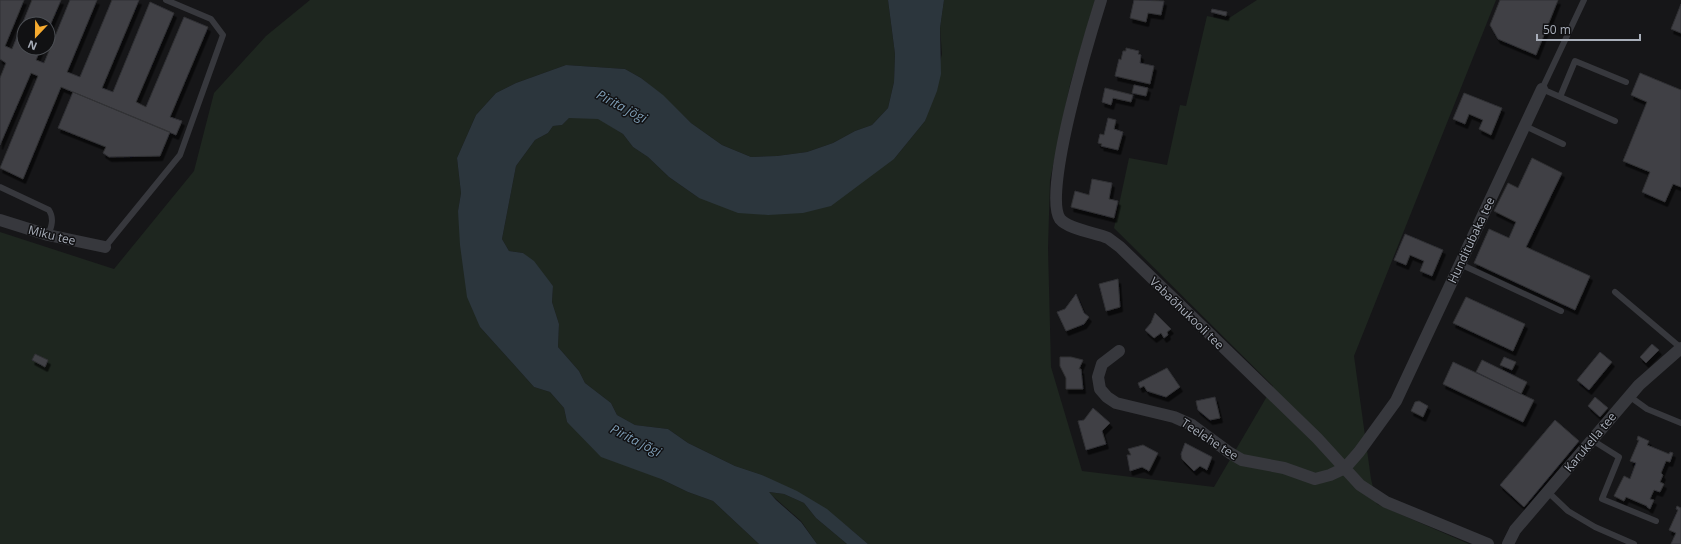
<svg xmlns="http://www.w3.org/2000/svg" width="1681" height="544" viewBox="0 0 1681 544" font-family="'Open Sans',sans-serif">
  <style>
    .green { fill: #1e261f }
    .water { fill: #2c363d }
    .building { fill: #404145; stroke: #303034; filter: url(#shadow) }
    .lines { fill: none; stroke-linecap: round; stroke-linejoin: round }
    .service { stroke: #37383d; stroke-width: 6 }
    .minor { stroke: #37383d; stroke-width: 12 }
    .labels { text-anchor: middle; dominant-baseline: central; stroke-width: 3; stroke-linejoin: round; paint-order: stroke }
    .street-label { font-size: 12px; fill: #a8aeb9; stroke: #111113 }
    .water-label { font-size: 13px; font-style: italic; fill: #7e9db5; stroke: #111113 }
  </style>
  <defs>
    <filter id="shadow"><feDropShadow dx="2.5" dy="4.5" stdDeviation="0" flood-color="#0009"/></filter>
  </defs>
  <rect width="100%" height="100%" fill="#161618"/>
  <path class="green" d="M310,0H888L895,54L894,82L888,108L872,125L855,131L833,143L807,152L777,156L751,157L722,145L691,123L665,98L641,78L625,69L566,65L516,83L496,93L476,115L457,158L461,193L458,211L480,327L534,387L550,392L564,408L567,422L661,479L688,492L713,501L759,544H0V232L114,269L194,171L214,93L266,36Z
    M944,0H1095L1070,85L1050,180L1048,248L1051,367L1082,471L1214,487L1273,386L1114,228L1129,158L1167,165L1180,105L1186,106L1207,16L1226,20L1257,0H1496L1354,356L1371,479L1377,504L1469,544H868L849,528L762,475L735,466L688,443L668,429L635,425L617,415L611,403L585,383L579,371L558,347L559,324L552,302L553,286L523,253L509,251L502,239L516,166L535,140L548,133L553,126L562,125L569,118H598L623,134L633,147L648,157L669,177L699,198L894,159L925,121L942,54L940,28Z
    M768,492L784,494L804,503L816,518L847,544H817L801,521Z"/>
  <path class="water" d="M888,0H944L940,28L941,74L937,91L925,121L894,159L831,206L803,213L768,215L738,213L699,198L669,177L648,157L633,147L623,134L598,119L569,118L562,125L553,126L548,133L535,140L516,166L502,239L509,251L523,253L534,261L553,286L552,302L559,324L558,347L579,371L585,383L611,403L617,415L635,425L668,429L688,443L735,466L762,475L797,491L827,509L868,544H847L816,518L804,503L784,494L769,492L776,500L801,522L817,544H759L713,501L688,492L661,479L601,457L567,422L564,408L550,392L534,387L480,327L467,297L460,245L458,211L461,193L457,158L476,115L496,93L516,83L566,65L625,69L641,78L663,95L691,123L722,145L751,157L777,156L807,152L833,143L855,131L872,125L888,108L894,82L895,54Z"/>
  <path class="building" d="M0,0H24L5,46L12,49L32,0H61L48,30V24H24V48H41L36,60L44,63L70,0H97L67,72L80,77L112,0H139L102,88L113,92L150,2L174,13L136,102L146,107L184,17L208,27L170,117L182,121L176,135L61,87L23,179L0,168L38,76L31,73L0,145V78L6,63L0,59Z
    M1134,0L1164,1L1161,15L1148,13L1146,22L1130,18Z
    M1500,0H1558L1536,55L1498,39L1490,25Z
    M1681,4V33L1671,29Z
    M1212,9L1227,12L1226,16L1211,12Z
    M1126,48L1139,51L1138,54L1141,55L1140,63L1154,66L1150,84L1115,76L1119,59L1121,60L1123,51H1126Z
    M1640,73L1681,90V187L1673,184L1665,202L1642,192L1650,172L1623,161L1647,102L1631,95Z
    M1134,85L1148,88L1146,96L1132,93Z
    M1105,88L1133,95L1131,102L1113,98L1111,105L1102,102Z
    M73,92L170,132L160,156L109,157L103,153L106,147L58,128Z
    M1464,93L1502,108L1491,135L1479,129L1483,120L1469,114L1465,124L1453,119Z
    M1108,118L1116,120L1114,129L1123,132L1118,150L1101,146L1102,144L1098,143L1100,134L1104,135Z
    M1532,158L1562,173L1526,247L1590,276L1575,310L1474,263L1489,229L1509,238L1516,222L1494,211L1508,183L1518,188Z
    M1092,179L1112,183L1109,199L1118,201L1114,218L1071,207L1075,191L1089,195Z
    M1405,234L1443,250L1432,276L1420,271L1424,261L1410,255L1406,265L1394,260Z
    M1118,279L1120,307L1106,311L1099,284Z
    M1076,294L1084,313L1089,317L1084,324L1066,331L1057,312L1065,309Z
    M1466,297L1525,324L1513,351L1453,323Z
    M1155,313L1171,329L1167,332L1168,335L1164,338L1161,333L1154,338L1145,330L1151,323Z
    M1652,344L1659,350L1646,363L1640,357Z
    M1600,352L1612,362L1589,390L1577,380Z
    M35,354L48,360L45,367L32,360Z
    M1060,357H1071L1083,360L1079,369H1081L1083,389H1066V378L1060,366Z
    M1504,357L1516,362L1512,370L1500,365Z
    M1482,360L1527,382L1521,394L1476,372Z
    M1453,362L1534,400L1523,422L1443,384Z
    M1167,368L1180,387L1166,397L1147,391L1144,386L1140,388L1138,383Z
    M1215,397L1220,418L1210,420L1198,410L1196,401Z
    M1595,397L1608,408L1600,417L1588,406Z
    M1419,401L1428,406L1423,417L1411,411L1415,402Z
    M1093,408L1110,423L1102,431L1106,444L1086,450L1078,421L1084,420Z
    M1555,420L1579,441L1524,507L1500,485Z
    M1638,436L1649,441L1647,445L1669,454L1670,452L1673,453L1670,462L1666,461L1661,473L1663,475L1660,482L1664,484L1660,492L1654,490L1650,499L1654,500L1650,509L1647,507V506L1626,497L1624,501L1614,496L1624,476L1630,479L1636,463L1630,461L1639,440H1637Z
    M1185,443L1212,457L1207,470L1200,466L1194,471L1182,459L1181,454Z
    M1143,445L1158,453L1149,471L1142,467L1130,471L1127,455H1131L1128,449Z
    M1677,506L1681,508V544H1671L1676,533L1669,530L1678,510L1676,509Z"/>
  <g class="lines">
    <path class="service" d="M1584,0L1542,89L1615,121
      M1560,97L1575,61L1626,82
      M1525,126L1563,144
      M0,187L49,210C54,218 52,226 48,235
      M105,247L180,155L223,35L211,19L166,0
      M1460,264L1561,311
      M1615,292L1681,348
      M1629,396L1647,409L1681,423
      M1592,440L1619,457L1602,499L1656,521
      M1548,492L1568,511L1595,527L1634,544"/>
    <path class="minor" d="M1101,0C1090,35 1042,193 1060,219C1068,229 1096,233 1108,238C1112,241 1116,244 1120,247L1317,438L1360,485L1386,502L1488,544
      M0,220L48,235L105,247
      M1119,351L1102,364L1098,377L1100,389L1107,397L1116,403L1174,417L1192,425L1230,453L1242,460L1284,468L1315,479L1330,475L1345,468L1359,452L1396,401L1542,89
      M1508,544L1515,530L1639,385L1681,348"/>
  </g>
  <g class="labels">
    <g class="street-label">
      <text transform="translate(52 235) rotate(14)">Miku tee</text>
      <text transform="translate(1471 240) rotate(-65)">Hunditubaka tee</text>
      <text transform="translate(1187 313) rotate(44)">Vabaõhukooli tee</text>
      <text transform="translate(1210 439) rotate(33)">Teelehe tee</text>
      <text transform="translate(1590 442) rotate(-50)">Karukella tee</text>
    </g>
    <g class="water-label">
      <text transform="translate(622 106) rotate(28)">Pirita jõgi</text>
      <text transform="translate(636 440) rotate(27)">Pirita jõgi</text>
    </g>
  </g>
  <g transform="translate(36 36) rotate(202)"><circle r="19" fill="#111113" stroke="#4d5055"/>
  <path d="M0-3L7 15L0 10L-7 15Z" fill="#f7ab2f"/>
  <text y="-6" font-size="11" font-weight="bold" text-anchor="middle" fill="#a8aeb9">N</text>
  </g>
  <path d="M1537 34v6h103v-6" fill="none" stroke="#a8aeb9" stroke-width="2"/>
  <text x="1543" y="34" font-size="12" fill="#a8aeb9" stroke="#111113" stroke-width="3" paint-order="stroke">50 m</text>
</svg>
